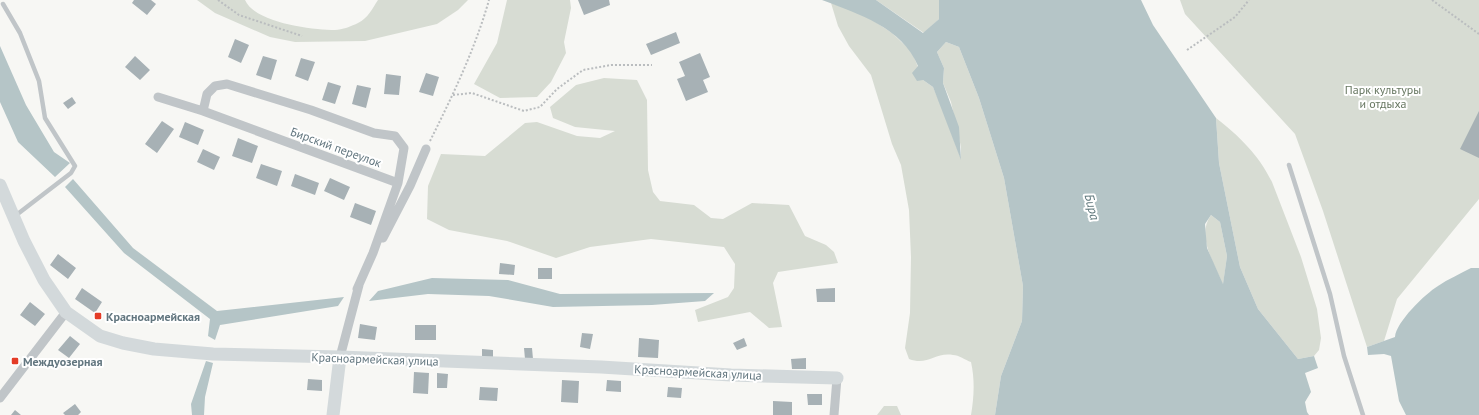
<svg xmlns="http://www.w3.org/2000/svg" width="1479" height="415" viewBox="0 0 1479 415" font-family="'PT Sans',sans-serif">
  <style>
    .green { fill: #d7dcd3 }
    .water { fill: #b5c5c7; fill-rule: evenodd }
    .building { fill: #a7b1b5 }
    .lines { fill: none; stroke-linecap: round; stroke-linejoin: round }
    .path { stroke: #babdbf; stroke-width: 2; stroke-dasharray: 2 2; stroke-linecap: butt }
    .lane { stroke: #c0c5c8; stroke-width: 4.5 }
    .street { stroke: #c0c5c8; stroke-width: 9 }
    .secondary { stroke: #d3d9db; stroke-width: 13 }
    .poi-dot { fill: #e43c27; stroke: #fff; stroke-width: 1.5 }
    .labels { text-anchor: middle; dominant-baseline: central; stroke-width: 4; stroke-linejoin: round; paint-order: stroke }
    .park-label { font-size: 12px; fill: #677761; stroke: #fff }
    .street-label { font-size: 12px; fill: #62767f; stroke: #fff }
    .poi-label { font-size: 12px; font-weight: bold; fill: #62767f; stroke: #fff; text-anchor: start }
    .water-label { font-size: 13px; font-style: italic; fill: #5d767a; stroke: #fff }
  </style>
  <rect width="100%" height="100%" fill="#f7f7f4"/>
  <path class="green" d="M197,0H245C255,23 313,30 335,30C342,30 352,26 358,23C368,18 372,9 378,0H468L458,10L437,24L365,41L295,42L270,37L215,13Z
    M507,0H570L571,8L564,42L566,53L551,82L537,97L500,98L474,84L497,43Z
    M876,0H939V19L924,33Z
    M1180,0H1479V199L1397,299L1384,341L1367,347L1323,211L1295,134L1185,14Z
    M831,3L865,15L892,33L912,52L923,80L933,87L940,103L961,159V147L951,102L943,83L944,68L937,52L946,42L959,47L979,98L1004,178L1023,286L1022,321L1001,376L995,415H971C974,397 975,380 971,362C965,360 959,355 953,355C935,352 928,366 909,359L905,348L910,313L911,257L909,210L901,165L892,144L871,75L849,46L838,26Z
    M604,78L637,80L647,100L648,170L653,192L660,201L694,205L711,218L723,219L752,203L789,205L805,236L826,245L834,252L838,263L778,272L773,283L782,327L769,328L750,312L698,322L695,310L728,297L734,288L735,264L724,247L651,239L590,247L556,258L507,241L449,230L427,219L428,186L441,154L485,156L525,123L537,122L577,136L600,138L615,131L575,127L553,118L550,107L576,85Z
    M1216,118C1240,137 1258,154 1272,182L1301,257L1317,309L1321,338L1319,350L1314,356L1298,359L1258,309L1240,267L1219,163Z
    M1211,215L1220,222L1227,256L1223,285C1214,263 1196,236 1211,215Z
    M884,406H897L901,415H877Z"/>
  <path class="water" d="M822,0H876L923,33L939,19V0H1141L1153,25L1216,118L1219,163L1240,267L1258,309L1298,359L1314,356L1318,368L1305,373L1311,392L1305,402L1307,412L1309,415H995L1001,376L1022,321L1023,286L1004,178L979,98L959,47L946,42L937,52L944,68L943,83L959,127L961,160L933,87L923,80L917,81L912,73L918,66C902,27 858,14 822,0ZM1211,215L1220,222L1227,256L1223,284L1207,248L1205,224Z
    M0,46L26,105L54,152L70,163L55,177L18,142L0,102Z
    M73,179L133,248L217,311L344,297L338,306L220,325L215,340L208,336L210,319L124,253L65,187Z
    M1471,268H1479V415H1406L1399,401L1391,356L1384,354L1368,355L1367,347L1395,337C1396,322 1425,294 1438,286C1448,279 1460,274 1471,268Z
    M432,278L508,280L560,294L714,293L705,301L652,305L553,307L489,296L428,294L369,301L378,291Z
    M206,361L213,363L205,397L204,415H192L191,404Z"/>
  <path class="building" d="M134,0H151L156,4L147,15L132,3Z
    M578,0H609L610,5L584,15Z
    M676,32L680,43L651,55L646,44Z
    M235,39L249,45L241,63L228,57Z
    M700,53L710,77L703,80L708,92L686,101L677,79L685,76L679,62Z
    M135,56L150,70L140,80L125,67Z
    M263,56L277,60L271,80L256,75Z
    M301,58L315,62L308,81L295,76Z
    M426,73L439,77L433,96L419,92Z
    M386,74L401,76L399,95L384,94Z
    M328,82L341,86L335,104L322,100Z
    M357,85L371,88L366,108L352,104Z
    M72,97L76,103L68,109L63,103Z
    M1479,111V158L1460,149Z
    M162,121L174,129L157,153L145,144Z
    M185,122L204,130L198,145L179,137Z
    M238,138L258,146L252,163L232,156Z
    M203,149L220,157L214,170L197,162Z
    M261,164L282,171L277,186L256,178Z
    M295,174L319,183L315,195L291,186Z
    M330,178L350,187L344,200L324,191Z
    M355,203L376,211L371,225L350,217Z
    M58,254L76,268L68,279L50,265Z
    M500,263L515,265L514,275L499,274Z
    M538,268H552V279H538Z
    M82,288L102,302L95,313L75,299Z
    M835,288V302H817L816,289Z
    M30,302L45,314L35,326L20,315Z
    M360,324L377,327L375,340L358,338Z
    M415,325H436V340H415Z
    M582,333L593,334L590,349L580,347Z
    M70,336L80,344L69,358L58,350Z
    M639,338L659,340L658,358L638,357Z
    M744,338L747,346L737,350L733,343Z
    M524,348H532L533,359H525Z
    M482,349L493,350V358L482,357Z
    M806,358V369H792L791,359Z
    M414,372L429,373L428,394L413,393Z
    M437,373L448,374L447,388H437Z
    M308,379L322,380V391L307,390Z
    M562,380L579,381L578,403L561,402Z
    M607,380L621,381V392L606,391Z
    M480,387L498,388L497,401L479,400Z
    M668,387L682,388L681,398L667,397Z
    M807,394H822V405H808Z
    M773,401L792,402V415H773Z
    M75,404L81,412L78,415H65L63,413Z
    M15,410L21,415H11Z"/>
  <g class="lines">
    <path class="path" d="M218,0L239,15L302,36
      M1432,0L1479,34
      M1187,50L1235,17L1249,0
      M453,95L472,93L524,111L540,107L557,89L583,70L611,65H652
      M430,141C453,95 475,49 489,0"/>
    <path class="lane" d="M3,4L20,33L39,81L45,118L75,166L71,173L15,216
      M1289,165L1330,294L1344,356L1363,415"/>
    <path class="street" d="M158,97L203,111L398,183L373,253L357,289
      M203,111L207,94L215,86L227,84L311,110L374,133L395,136L404,148L398,183
      M383,238L410,186L426,149
      M340,357L359,285
      M0,398L66,312
      M834,415L837,378"/>
    <path class="secondary" d="M0,185L24,241L44,280L66,312L100,336L123,343L154,349L213,354L340,357L601,367L731,375L837,378
      M333,415L340,357"/>
  </g>
  <g class="poi-dot">
    <rect x="94" y="312" width="8" height="8" rx="2"/>
    <rect x="11" y="357" width="8" height="8" rx="2"/>
  </g>
  <g class="labels">
    <g class="park-label">
      <text x="1383" y="89">Парк культуры<tspan x="1383" dy="14">и отдыха</tspan></text>
    </g>
    <g class="street-label">
      <text transform="translate(336 147) rotate(20)">Бирский переулок</text>
      <text transform="translate(375 359) rotate(2)">Красноармейская улица</text>
      <text transform="translate(698 372) rotate(3)">Красноармейская улица</text>
    </g>
    <g class="poi-label">
      <text x="106" y="316">Красноармейская</text>
      <text x="23" y="361">Междуозерная</text>
    </g>
    <g class="water-label">
      <text transform="translate(1092 207) rotate(76)">Бира</text>
    </g>
  </g>
</svg>
